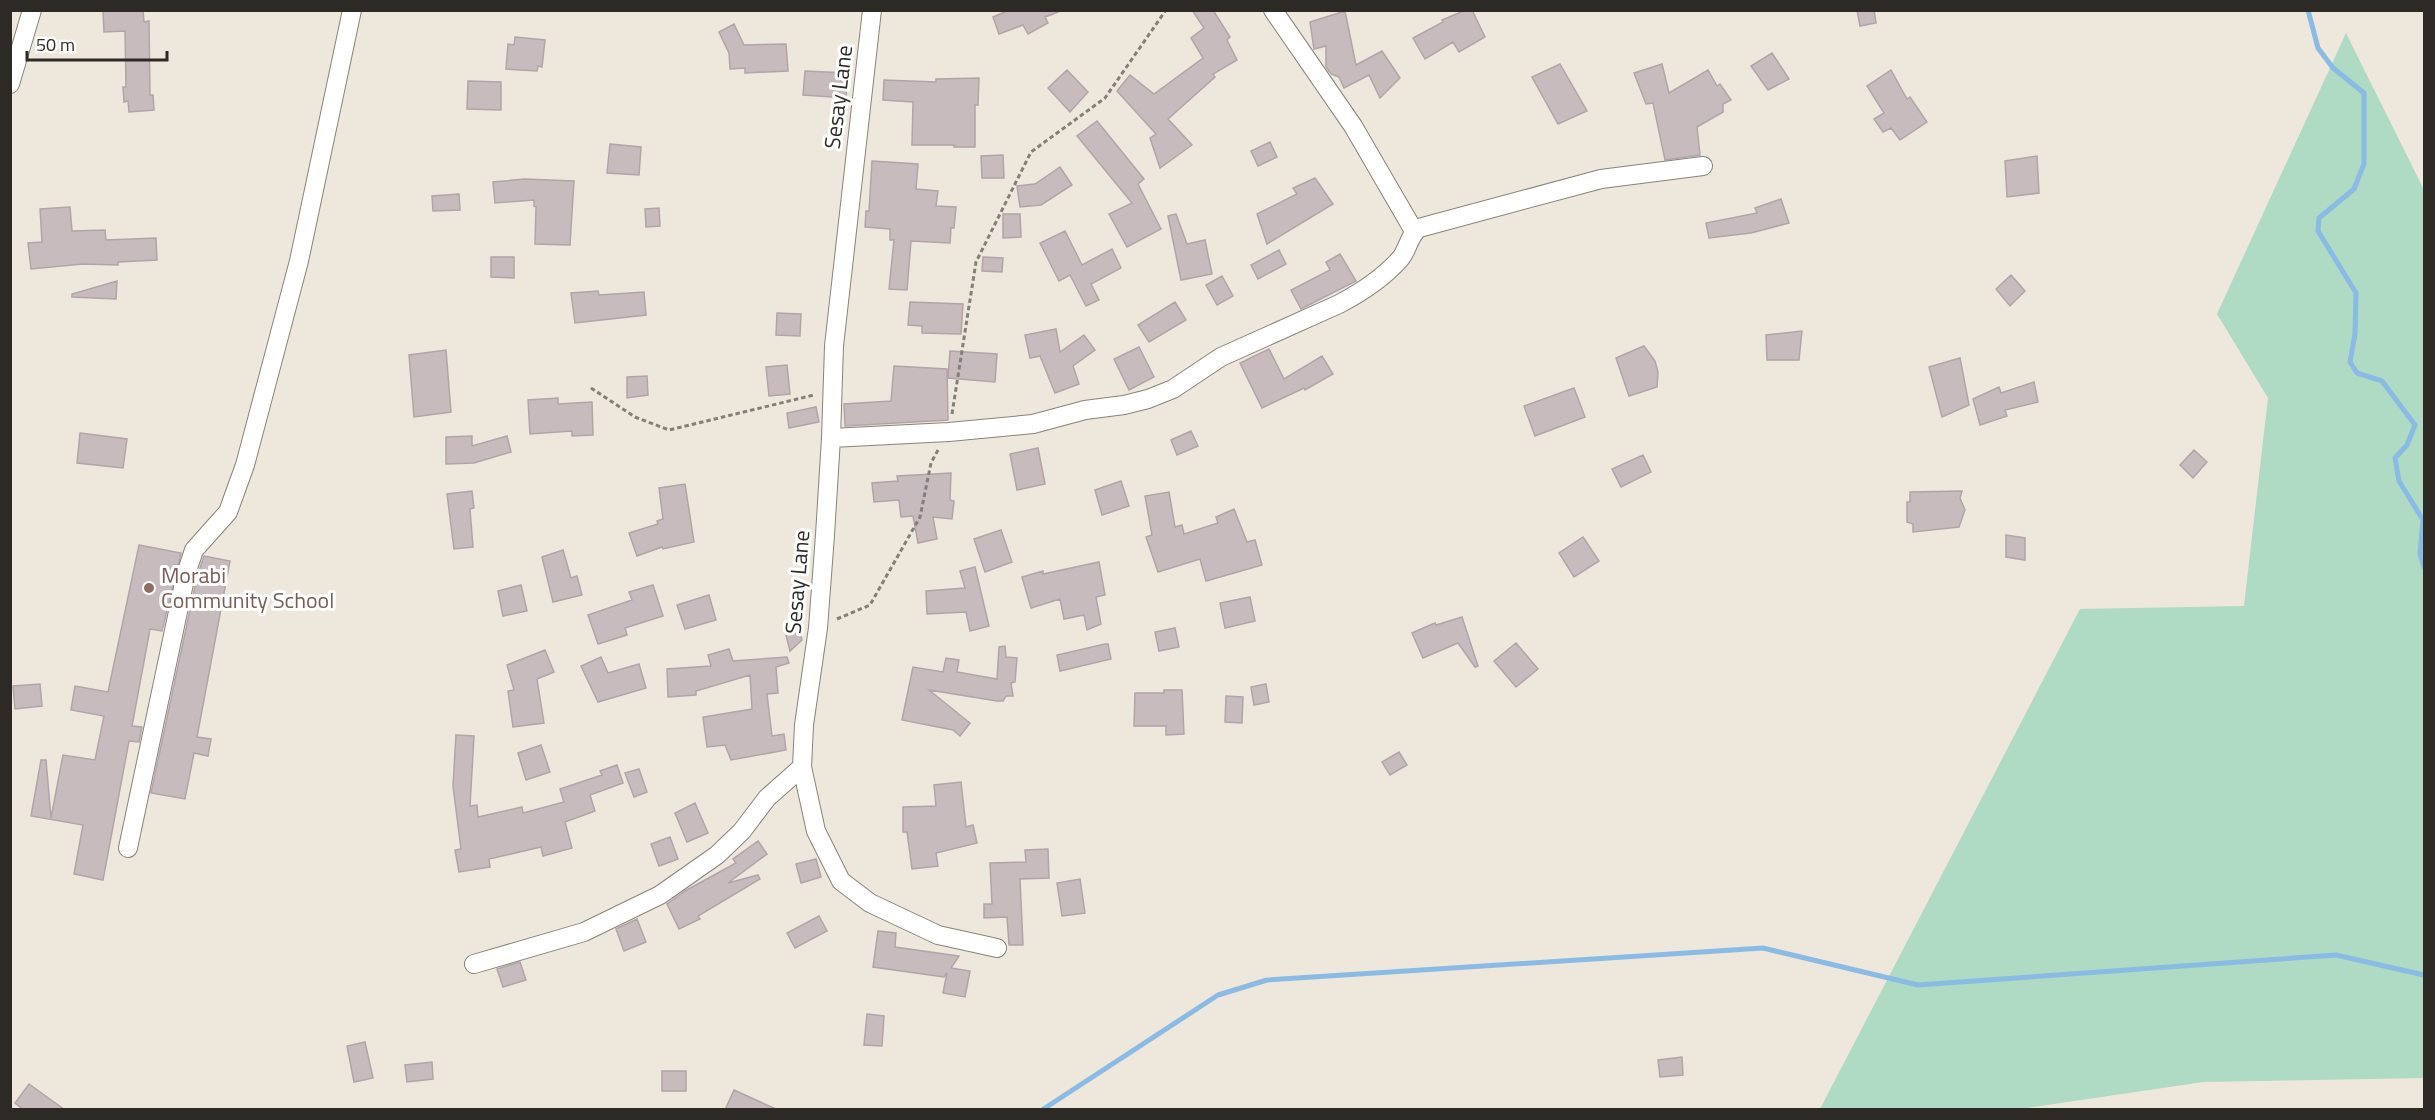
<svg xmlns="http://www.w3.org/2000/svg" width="2435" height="1120" viewBox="0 0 2435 1120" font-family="'Titillium Web',sans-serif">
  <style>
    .green { fill: #afdac3 }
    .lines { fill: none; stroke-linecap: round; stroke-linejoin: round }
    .stream { stroke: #8abbe5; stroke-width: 5 }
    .building { fill: #c8bbbe; stroke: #b2a4a8; stroke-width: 1.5 }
    .street-casing { stroke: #898379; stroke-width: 20 }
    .path { stroke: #847f78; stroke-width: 3; stroke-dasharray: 4.5 3; stroke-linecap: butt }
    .street { stroke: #fff; stroke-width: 18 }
    .education-dot { fill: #8d6e63; stroke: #fff; stroke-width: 2 }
    .labels { text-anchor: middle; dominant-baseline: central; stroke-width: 6; stroke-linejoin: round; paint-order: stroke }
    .street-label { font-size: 22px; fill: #2d2a26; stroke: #fff }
    .education-label { font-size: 22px; fill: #785e54; stroke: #fff; text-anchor: start }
  </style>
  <rect width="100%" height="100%" fill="#eee7dc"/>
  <path class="green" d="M2346,33L2424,190V1078L2203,1082L2013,1110L1820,1109L2080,609L2244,606L2268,398L2217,314Z"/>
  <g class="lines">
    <path class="stream" d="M2308,10L2318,48L2333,68L2364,93V164L2354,189L2319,218L2318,231L2356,293L2355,334L2350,362L2357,373L2382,381L2415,425L2407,445L2395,458L2399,481L2423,520L2420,554L2424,567
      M1042,1110L1218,995L1267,980L1763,948L1918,985L2336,955L2424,975"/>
  </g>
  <path class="building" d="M143,10L144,22L149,21L150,95H153L154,110L129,112L128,101L124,102L123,87H126L125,31L104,32L103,11Z
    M1009,10H1057L1058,12L1045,17L1048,23L1028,34L1023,25L999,34L993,17Z
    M1192,10H1213L1230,37L1227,40L1237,60L1213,74L1215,77L1168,119L1192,145L1160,168L1150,138L1156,134L1117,91L1130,75L1154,94L1203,58L1191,38L1204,28Z
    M1466,10H1472L1485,37L1459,52L1453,42L1425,59L1413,38L1443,22L1442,20Z
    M1857,10H1874L1876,23L1860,26Z
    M1345,11L1356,65L1382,51L1400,78L1380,98L1369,75L1344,88L1339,77L1331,74L1326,67V46L1314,49L1310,22Z
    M734,24L744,45L786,44L788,71L745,73V68L730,69L729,53L719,32Z
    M515,37L545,40L542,67L538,66L537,71L506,69L508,44L514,45Z
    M1772,53L1789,79L1768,90L1751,66Z
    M1560,64L1587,111L1558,124L1532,77Z
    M1662,64L1669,93L1708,70L1717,86L1720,84L1731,100L1723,104V112L1697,127L1700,155L1665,160L1653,103L1646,104L1634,73Z
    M1067,70L1088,92L1070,112L1048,88Z
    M1891,70L1907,99L1910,97L1927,122L1900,140L1891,128L1883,132L1874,119L1884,113L1867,86Z
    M805,71L847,73L846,98L803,95Z
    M979,78L978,105H975V147H954V145H912L913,102L883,100L884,80L936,82V79Z
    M468,81L501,82V110L467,109Z
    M1097,121L1144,179L1138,184L1161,229L1127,247L1109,214L1132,203L1077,136Z
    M1270,142L1277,157L1258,166L1251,151Z
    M610,144L641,147L639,175L607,173Z
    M1003,155L1004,178H982L981,156Z
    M2037,156L2039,193L2007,197L2005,161Z
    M872,161L918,164L916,189L938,191L936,206L956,207L954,228H951L950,243L911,241L907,290L889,289L894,240H890V229L865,227L866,211H869Z
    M1060,167L1072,185L1041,205L1020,207L1017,186L1035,184Z
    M1315,178L1333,204L1267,244L1257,214L1297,194L1293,188Z
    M525,179L574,181L570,245L535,244L536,207L534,206V200L495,203L493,182Z
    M459,194L460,210L433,211L432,196Z
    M1781,199L1789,223L1751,233L1709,238L1706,223L1757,213L1755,208Z
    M70,207L72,231L105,230L106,240L156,238L157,260L118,262V265L83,264L31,269L28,243L42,242L40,209Z
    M659,208L660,226L646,227L645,209Z
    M1003,214H1020L1021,237L1003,238Z
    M1176,214L1187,244L1205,240L1212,274L1181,280L1168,216Z
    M1065,231L1082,265L1112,249L1121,268L1091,284L1099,300L1086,306L1070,275L1059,281L1040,243Z
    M1279,250L1286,264L1258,279L1251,265Z
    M1340,254L1356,281L1301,309L1291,290L1330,270L1326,262Z
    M491,257H514V278L491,277Z
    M983,257L1003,258L1002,272L982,271Z
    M2011,275L2025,291L2010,306L1996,289Z
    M1222,276L1233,296L1217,305L1206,285Z
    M117,281L116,299L72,297V294Z
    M598,291L599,295L644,292L646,315L575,323L571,293Z
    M910,302L963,304L961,334L922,333V326L908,325Z
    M1175,302L1186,320L1149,342L1138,325Z
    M777,313L801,314L800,336L776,335Z
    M1056,329L1060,352L1084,335L1095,350L1073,366L1079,384L1055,393L1040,356L1030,358L1025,335Z
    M1802,331L1799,360H1767L1766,335Z
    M1644,346L1655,361L1658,372L1657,387L1629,396L1616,358Z
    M1139,347L1154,377L1129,390L1114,359Z
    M1269,349L1284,379L1322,356L1333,374L1305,390L1304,388L1262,408L1240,363Z
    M446,350L451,412L414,417L409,355Z
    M950,351L997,354L995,382L948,378Z
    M1960,358L1969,405L1942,417L1929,367Z
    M787,365L790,394L769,396L766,367Z
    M894,366L947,369L948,420L845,426L844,404L891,401Z
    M647,376L648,395L627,398V377Z
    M2034,382L2038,402L2005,410L2007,416L1980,425L1973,399L1999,387L2001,393Z
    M1574,388L1585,417L1535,436L1524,406Z
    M558,398V404L592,402L593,435L572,436V431L530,434L528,400Z
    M816,407L819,422L789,428L787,413Z
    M1191,431L1198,446L1177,455L1171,440Z
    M80,433L127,439L123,468L77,463Z
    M472,436V446L507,436L511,452L474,463L446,464V437Z
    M1038,448L1045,484L1017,490L1010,454Z
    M2194,450L2207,462L2193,478L2180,465Z
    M1643,455L1651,472L1621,487L1612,469Z
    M951,473L950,500L954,501L952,519L933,517L937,539L918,543L913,516L901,517L899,500L874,502L872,483L898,481L897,476Z
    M1121,481L1129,506L1102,515L1095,490Z
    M685,484L694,542L663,549L662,547L637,556L629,533L658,524L657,521L663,519L659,488Z
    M472,491L474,508L470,509L473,547L454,549L447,494Z
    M1962,491L1960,498L1965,510L1959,527L1913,532V524L1907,522V502H1910V492Z
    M1169,492L1175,527L1182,525L1184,534L1218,523L1216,517L1234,509L1247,542L1255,540L1262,565L1206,581L1200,559L1158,572L1146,537L1152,535L1145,496Z
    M1001,530L1012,562L985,572L974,539Z
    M2006,535L2025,538V560L2006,557Z
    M1583,537L1599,561L1574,577L1559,553Z
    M139,545L181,553L162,631L150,629L132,726L142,727L139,742L129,741L103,880L74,874L83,825L31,816L41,760H46L51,818L63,755L95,760L104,716L71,710L75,686L108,692Z
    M563,550L571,578L577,576L582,595L553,602L542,557Z
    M204,556L230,561L197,737L211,739L208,756L194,753L185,799L151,793L197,577Z
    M1099,562L1105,595L1096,597L1101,624L1087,630L1084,615L1064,619L1060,599L1031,608L1022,577L1043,571V574Z
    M975,567L989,626L970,631L966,612L927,614L926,591L965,588L960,571Z
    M521,585L527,611L503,616L498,591Z
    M653,585L663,616L625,628L627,635L598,644L588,615L632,600L629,592Z
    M709,595L716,620L685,629L677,605Z
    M1250,597L1255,621L1225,628L1220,603Z
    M1462,617L1478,666L1475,667L1458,643L1423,658L1412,633L1435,623L1436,625Z
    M798,624L802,640L790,651L786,635Z
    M1175,628L1179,647L1159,651L1155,632Z
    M1516,643L1538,669L1516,687L1494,661Z
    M1105,644H1108L1111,659L1060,671L1057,655Z
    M1005,646L1006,657L1017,658L1015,682L1011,683L1013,696H1006L1003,701H997L929,690L970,723L960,736L953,730L902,720L913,667L943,672L946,658L959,660L957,672L997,679L999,647Z
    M729,649L733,661L787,657L789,663L776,667L778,693L767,694L772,736L784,734L786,750L731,760L725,745L707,747L703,717L752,709L750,675L696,691V695L668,697L667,669L711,666L708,655Z
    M545,650L554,672L537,679L544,723L513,727L508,691L514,690L507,665Z
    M601,657L608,673L639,664L646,688L598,702L581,666Z
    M40,684L42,706L15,709L13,686Z
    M1266,684L1269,702L1254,705L1251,687Z
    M1164,690H1182L1184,734L1166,735V726H1134L1135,693H1164Z
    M1226,696L1243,697L1242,723L1225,722Z
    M456,735L474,736L470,806L477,805L478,817L522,807L523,813L564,802L560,789L602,775L600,771L617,765L623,783L590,795L595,811L565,822L572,848L543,856L541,847L489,859L490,867L459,872L455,850L461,849L453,786Z
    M541,745L550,772L526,780L518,753Z
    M1399,752L1407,765L1390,775L1382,762Z
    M639,769L647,792L634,797L625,773Z
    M961,782L966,827L973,825L977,843L936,853L938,866L912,869L907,832H903V807L936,806L934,785Z
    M695,803L708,833L687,842L675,813Z
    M670,837L678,859L659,866L651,844Z
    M758,841L767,854L728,883L758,875L760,879L698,916L700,919L679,929L667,904L685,891L736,863L733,859Z
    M1048,849L1049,878L1020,879L1023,945H1009L1007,917L984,918V904H992L990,863L1026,862L1025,850Z
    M816,859L821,877L801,883L796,864Z
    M1080,879L1085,913L1062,916L1057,883Z
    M819,916L827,931L795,948L787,933Z
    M637,919L646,942L624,951L616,929Z
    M878,931L896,933L895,947L959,956L951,968L970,971L965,997L943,993L947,973L944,977L873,967Z
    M520,962L526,980L503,987L497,969Z
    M867,1014L884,1016L882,1046L864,1045Z
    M365,1042L373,1078L354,1082L347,1046Z
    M1682,1057L1683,1075L1660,1077L1658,1060Z
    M432,1062L433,1079L407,1082L405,1065Z
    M662,1071H686V1091H662Z
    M29,1084L65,1110H24L15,1103Z
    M734,1090L778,1110H725Z"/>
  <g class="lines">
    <g class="street-casing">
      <path id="street" d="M1273,10L1353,126L1414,231
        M10,84L32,10
        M831,438L949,432L1033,424L1085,410L1124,405L1148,399L1173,389L1221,357L1339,304C1360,293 1384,277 1400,259C1408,250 1409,235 1419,228L1601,179L1703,166
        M802,767L816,831L841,881L870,903L938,935L997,948
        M128,848L186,574L194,550L228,512L245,465L299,261L352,10
        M474,964L584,932L660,895L717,855L742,831L767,798L802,767L804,725L818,628L825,535L831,438L834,346L872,10"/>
    </g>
    <path class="path" d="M591,388L635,417L669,430L814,395
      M952,414L976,262L1031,152L1105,98L1166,10
      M837,619L870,605L920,517L931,463L938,450"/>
    <use href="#street" class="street"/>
  </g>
  <circle class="education-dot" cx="149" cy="588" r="6"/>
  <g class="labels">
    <g class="street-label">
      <text transform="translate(838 97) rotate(-83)">Sesay Lane</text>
      <text transform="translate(797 582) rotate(-85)">Sesay Lane</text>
    </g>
    <g class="education-label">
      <text x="161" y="575">Morabi<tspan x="161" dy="25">Community School</tspan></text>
    </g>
  </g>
  <rect width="2435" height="1120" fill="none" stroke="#2d2a26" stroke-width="24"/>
  <path d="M27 51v9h140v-9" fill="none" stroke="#2d2a26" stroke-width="3"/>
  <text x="36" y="51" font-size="18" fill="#2d2a26" stroke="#ffffff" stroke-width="4.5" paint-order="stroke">50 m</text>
</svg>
